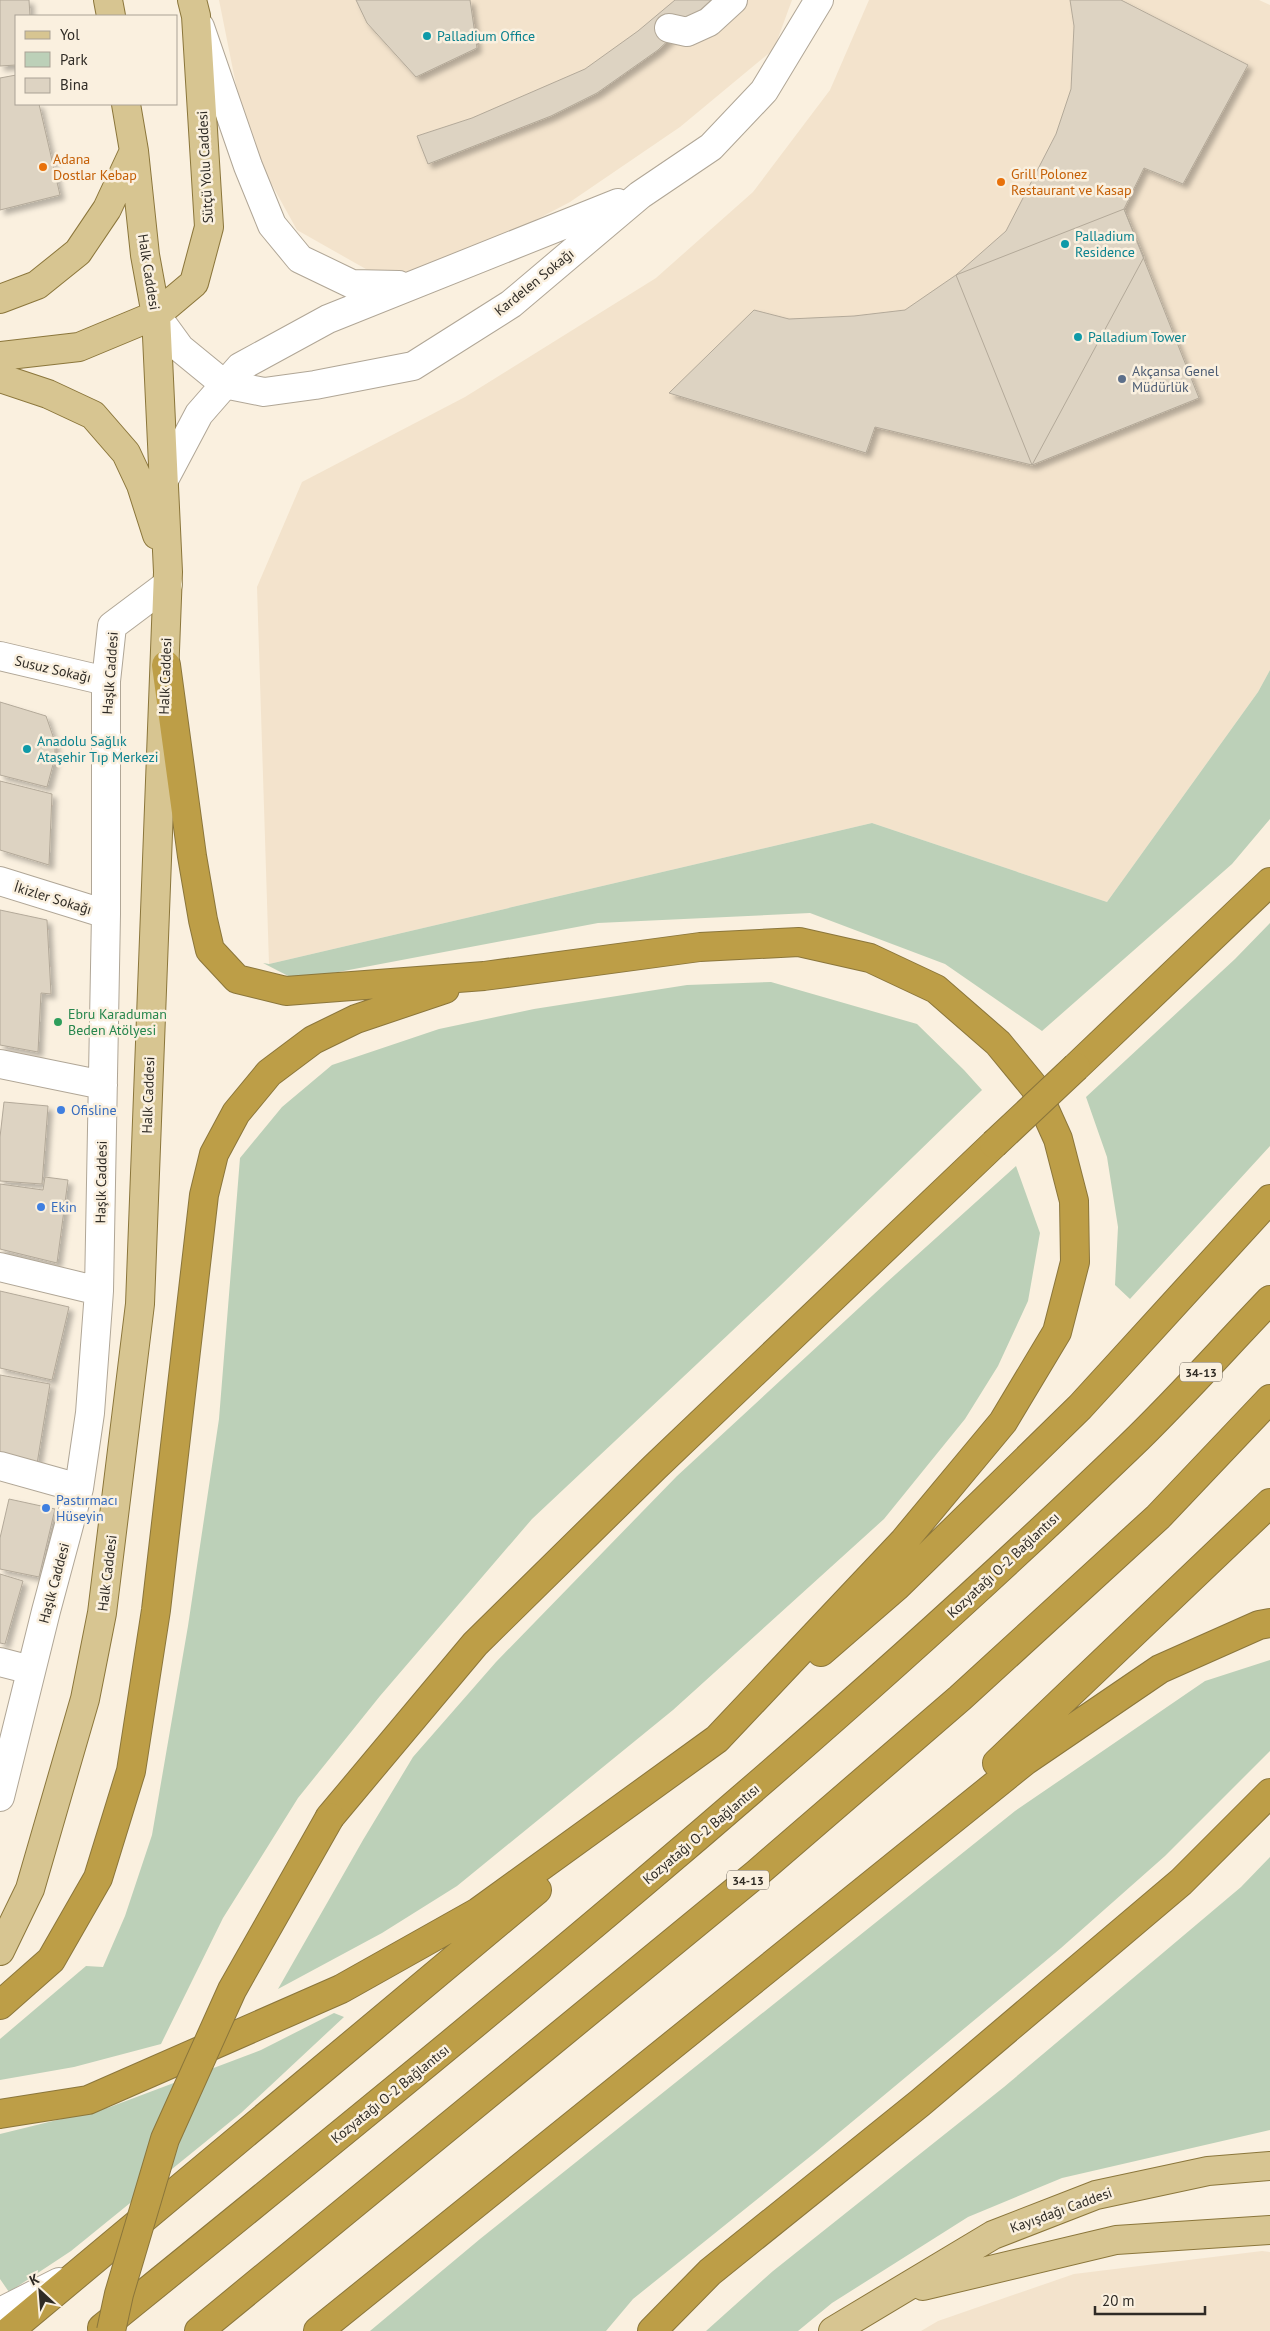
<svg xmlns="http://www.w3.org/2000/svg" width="1270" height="2331" viewBox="0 0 1270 2331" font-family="'PT Sans',sans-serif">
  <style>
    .built { fill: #f3e3cc }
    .green { fill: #bcd0b8 }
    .building { fill: #ddd3c2; stroke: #b3a999; filter: url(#shadow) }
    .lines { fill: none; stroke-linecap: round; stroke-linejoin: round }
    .minor-casing { stroke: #b0a696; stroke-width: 30 }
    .major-casing { stroke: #8b763b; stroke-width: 30 }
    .highway-casing { stroke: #8b763b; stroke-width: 30 }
    .minor { stroke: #fff; stroke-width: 28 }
    .major { stroke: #d7c591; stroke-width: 28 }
    .highway { stroke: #bd9e47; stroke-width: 28 }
    .highway-bridge-casing { stroke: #8b763b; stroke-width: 30; stroke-linecap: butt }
    .highway-bridge { stroke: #bd9e47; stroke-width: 28 }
    .culture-dot { fill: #0f9aa8; stroke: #faf0df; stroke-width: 2 }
    .food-dot { fill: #e8710a; stroke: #faf0df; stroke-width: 2 }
    .service-dot { fill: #5c6f8a; stroke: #faf0df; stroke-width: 2 }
    .leisure-dot { fill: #2e9e5b; stroke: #faf0df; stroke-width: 2 }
    .shop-dot { fill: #3f7fe0; stroke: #faf0df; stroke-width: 2 }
    .labels { text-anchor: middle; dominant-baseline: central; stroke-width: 5; stroke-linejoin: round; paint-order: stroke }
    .shield { fill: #faf0df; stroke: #6c665d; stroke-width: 1 }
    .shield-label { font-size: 12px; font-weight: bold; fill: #2f2b25 }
    .culture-label { font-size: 14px; fill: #0d838f; stroke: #faf0df; text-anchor: start }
    .food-label { font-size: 14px; fill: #c56008; stroke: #faf0df; text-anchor: start }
    .street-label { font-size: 14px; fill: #2f2b25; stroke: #faf0df }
    .service-label { font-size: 14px; fill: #4e5e75; stroke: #faf0df; text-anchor: start }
    .leisure-label { font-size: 14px; fill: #27864d; stroke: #faf0df; text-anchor: start }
    .shop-label { font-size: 14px; fill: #366cbe; stroke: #faf0df; text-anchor: start }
  </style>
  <defs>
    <filter id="shadow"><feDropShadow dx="4.5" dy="4.5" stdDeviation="2.5" flood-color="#0004"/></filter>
  </defs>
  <rect width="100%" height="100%" fill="#faf0df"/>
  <path class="built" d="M219,0H792L774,49L680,127L570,202L446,267L380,277L297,230L247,140Z
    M869,0H1259L1270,5V670L1258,692L1107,902L872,823L269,964L257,587L302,482L465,397L656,278L753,192L830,90Z
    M1262,2251L1270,2252V2331H921L938,2321L1074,2274Z"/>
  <path class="green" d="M1270,670V819L1232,864L1042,1031L945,964L810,913L598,923L296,980L263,963L269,964L872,823L1107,902L1258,692Z
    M1270,923V1146L1130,1299L1115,1285L1118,1227L1107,1157L1086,1097L1235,959Z
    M771,982L917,1024L964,1070L982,1090L780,1286L532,1519L380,1696L298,1798L223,1918L161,2044L74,2067L0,2080V2039L86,1966L103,1967L125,1916L152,1835L188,1626L219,1419L240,1158L282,1107L332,1065L439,1029L534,1009L687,985Z
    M1016,1166L1040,1233L1028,1301L998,1366L965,1419L884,1519L673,1710L457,1886L382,1933L278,1989L363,1840L413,1757L496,1662L677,1476L886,1283Z
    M1270,1660V1751L1165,1856L1061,1948L817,2151L633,2299L606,2331H370L480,2239L1015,1811L1205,1681Z
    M1270,1857V2130L1062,2178L968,2217L832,2303L798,2331H706L773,2271L1004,2087L1241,1887Z
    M334,2013L344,2017L241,2113L71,2251L9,2292L0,2279V2134L110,2107L261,2050Z"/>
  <path class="building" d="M0,0H29L30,16H16V65L0,66Z
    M356,0H470L477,48L416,77L367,23Z
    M675,0H711L658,50L597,93L551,116L428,164L417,136L472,118L585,69L638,31Z
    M1070,0H1121L1248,65L1183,184L1144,168L1124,209L1144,257L1032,465L875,427L866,453L669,393L754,310L789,319L854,316L905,310L956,275L1006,231L1056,134L1071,89L1074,26Z
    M16,75V104H39L60,195L0,210V78Z
    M1124,209L1199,398L1032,465L956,275Z
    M0,702L46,716L55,742V757L47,787L0,775Z
    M0,781L52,794L49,865L0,850Z
    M0,910L47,920L51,994L41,993L38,1052L0,1045Z
    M4,1102L48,1106L42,1184L0,1181V1137Z
    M45,1177L68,1180L57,1263L0,1249V1184L43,1190Z
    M0,1291L69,1307L52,1380L0,1368Z
    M0,1375L50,1384L37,1464L0,1458Z
    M9,1499L55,1509L39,1577L0,1569V1538Z
    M0,1574L23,1581L5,1644L0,1643Z"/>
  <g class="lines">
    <g class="minor-casing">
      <path id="minor" d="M200,27L248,166L272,225L300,259L352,284L399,285
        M669,28L687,32L709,22L733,0
        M156,315L180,348L224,384L264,392L315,385L413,366L511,304L640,195L711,147L764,91L819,0
        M164,480L199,414L240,367L328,319L618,203
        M0,656L106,681
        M0,881L106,914
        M0,1064L103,1085
        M0,1267L99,1291
        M0,1466L79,1488
        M0,1662L31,1670
        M0,1797L46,1611L79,1488L90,1413L99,1291L106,914V681L112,626L168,584
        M0,2312L59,2282"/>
    </g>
    <g class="major-casing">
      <path id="major" d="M108,0L111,16
        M0,299L37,285L78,252L107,209L134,151
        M0,356L79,347L156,315L194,283L209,227L196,16L192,0
        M0,378L48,394L93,415L126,453L141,485L157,535
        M0,1951L30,1889L85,1699L102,1613L140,1304L168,572L156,315L145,255L134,151L126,104
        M923,2286L1116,2240L1270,2230
        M833,2331L993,2235L1096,2195L1208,2171L1270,2166"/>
    </g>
    <g class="highway-casing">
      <path id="highway" d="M1076,1067L1270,882
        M821,1652L896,1587L1080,1407L1270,1199
        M997,1763L1270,1503
        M330,1817L475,1644L655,1467L994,1144
        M0,2005L51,1960L98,1878L131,1771L156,1610L204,1195L214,1154L236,1113L269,1073L313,1040L356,1019L445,989
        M0,2114L88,2100L341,1989L478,1912L717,1739L904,1541L1003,1422L1057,1332L1075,1262L1074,1201L1058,1139L1035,1088L998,1043L936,989L870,958L799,942L700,947L484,976L286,991L237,979L210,950L203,920L192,856L166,665
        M102,2328C452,2044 804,1760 1129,1447C1178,1400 1223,1349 1270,1300
        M9,2331L537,1890
        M199,2331L756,1874L960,1698L1158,1517L1270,1399
        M318,2331L1025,1761L1160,1669L1259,1625L1270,1623
        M652,2331L710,2272L920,2103L1181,1882L1270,1793"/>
    </g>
    <use href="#minor" class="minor"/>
    <use href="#major" class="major"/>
    <use href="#highway" class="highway"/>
    <g class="highway-bridge-casing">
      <path id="highway-bridge" d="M994,1144L1076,1067
        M111,2331L119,2294L165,2139L232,1990L330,1817"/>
    </g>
    <use href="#highway-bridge" class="highway-bridge"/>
  </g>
  <g class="culture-dot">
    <circle cx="427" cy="36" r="5"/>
    <circle cx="1065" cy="244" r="5"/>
    <circle cx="1078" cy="337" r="5"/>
    <circle cx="27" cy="749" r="5"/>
  </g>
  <g class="food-dot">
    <circle cx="43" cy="167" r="5"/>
    <circle cx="1001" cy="182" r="5"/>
  </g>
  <circle class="service-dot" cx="1122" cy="379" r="5"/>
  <circle class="leisure-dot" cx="58" cy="1022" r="5"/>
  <g class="shop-dot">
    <circle cx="61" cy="1110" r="5"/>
    <circle cx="41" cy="1207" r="5"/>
    <circle cx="46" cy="1508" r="5"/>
  </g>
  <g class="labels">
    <g class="shield">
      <rect x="1180" y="1362.5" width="42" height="19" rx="4"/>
      <rect x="727" y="1870.5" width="42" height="19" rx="4"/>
    </g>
    <g class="shield-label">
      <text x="1201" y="1372">34-13</text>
      <text x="748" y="1880">34-13</text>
    </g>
    <g class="culture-label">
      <text x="437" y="36">Palladium Office</text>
      <text x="1075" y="236">Palladium<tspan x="1075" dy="16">Residence</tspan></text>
      <text x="1088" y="337">Palladium Tower</text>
      <text x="37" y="741">Anadolu Sağlık<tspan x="37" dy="16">Ataşehir Tıp Merkezi</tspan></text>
    </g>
    <g class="food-label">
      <text x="53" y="159">Adana<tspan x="53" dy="16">Dostlar Kebap</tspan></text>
      <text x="1011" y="174">Grill Polonez<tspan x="1011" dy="16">Restaurant ve Kasap</tspan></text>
    </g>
    <g class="street-label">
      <text transform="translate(205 167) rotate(-93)">Sütçü Yolu Caddesi</text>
      <text transform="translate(149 272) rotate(81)">Halk Caddesi</text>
      <text transform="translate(534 282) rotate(-39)">Kardelen Sokağı</text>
      <text transform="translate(53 669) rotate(13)">Susuz Sokağı</text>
      <text transform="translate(110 673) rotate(-86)">Haşlk Caddesi</text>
      <text transform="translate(165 676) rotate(-88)">Halk Caddesi</text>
      <text transform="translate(53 898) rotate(17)">İkizler Sokağı</text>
      <text transform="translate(148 1095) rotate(-88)">Halk Caddesi</text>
      <text transform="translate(101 1182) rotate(-89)">Haşlk Caddesi</text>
      <text transform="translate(1003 1565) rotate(-43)">Kozyatağı O-2 Bağlantısı</text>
      <text transform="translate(107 1573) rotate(-83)">Halk Caddesi</text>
      <text transform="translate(54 1583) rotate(-75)">Haşlk Caddesi</text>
      <text transform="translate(701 1834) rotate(-40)">Kozyatağı O-2 Bağlantısı</text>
      <text transform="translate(390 2094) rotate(-39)">Kozyatağı O-2 Bağlantısı</text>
      <text transform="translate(1061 2210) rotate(-20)">Kayışdağı Caddesi</text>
    </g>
    <g class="service-label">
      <text x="1132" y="371">Akçansa Genel<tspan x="1132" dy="16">Müdürlük</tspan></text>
    </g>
    <g class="leisure-label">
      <text x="68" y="1014">Ebru Karaduman<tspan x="68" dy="16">Beden Atölyesi</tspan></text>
    </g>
    <g class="shop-label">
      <text x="71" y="1110">Ofisline</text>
      <text x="51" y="1207">Ekin</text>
      <text x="56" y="1500">Pastırmacı<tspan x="56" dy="16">Hüseyin</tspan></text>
    </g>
  </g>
  <rect x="15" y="15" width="162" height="90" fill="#faf0df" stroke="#a9a195"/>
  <rect x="25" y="31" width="25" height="8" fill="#d7c591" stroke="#a9a195"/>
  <text x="60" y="40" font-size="15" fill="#2f2b25">Yol</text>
  <rect x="25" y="52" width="25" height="15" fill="#bcd0b8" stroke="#a9a195"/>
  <text x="60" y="65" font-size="15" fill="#2f2b25">Park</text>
  <rect x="25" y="78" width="25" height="15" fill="#ddd3c2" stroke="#a9a195"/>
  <text x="60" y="90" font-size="15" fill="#2f2b25">Bina</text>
  <g transform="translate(40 2291) rotate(334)" stroke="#faf0df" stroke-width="4" paint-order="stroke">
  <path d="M0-4L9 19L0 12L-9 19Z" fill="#2f2b25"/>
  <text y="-8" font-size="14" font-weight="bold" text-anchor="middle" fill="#2f2b25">K</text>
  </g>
  <path d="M1095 2306v8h110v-8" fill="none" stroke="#2f2b25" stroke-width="2.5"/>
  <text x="1102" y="2306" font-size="15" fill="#2f2b25" stroke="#faf0df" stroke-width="4" paint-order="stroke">20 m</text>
</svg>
